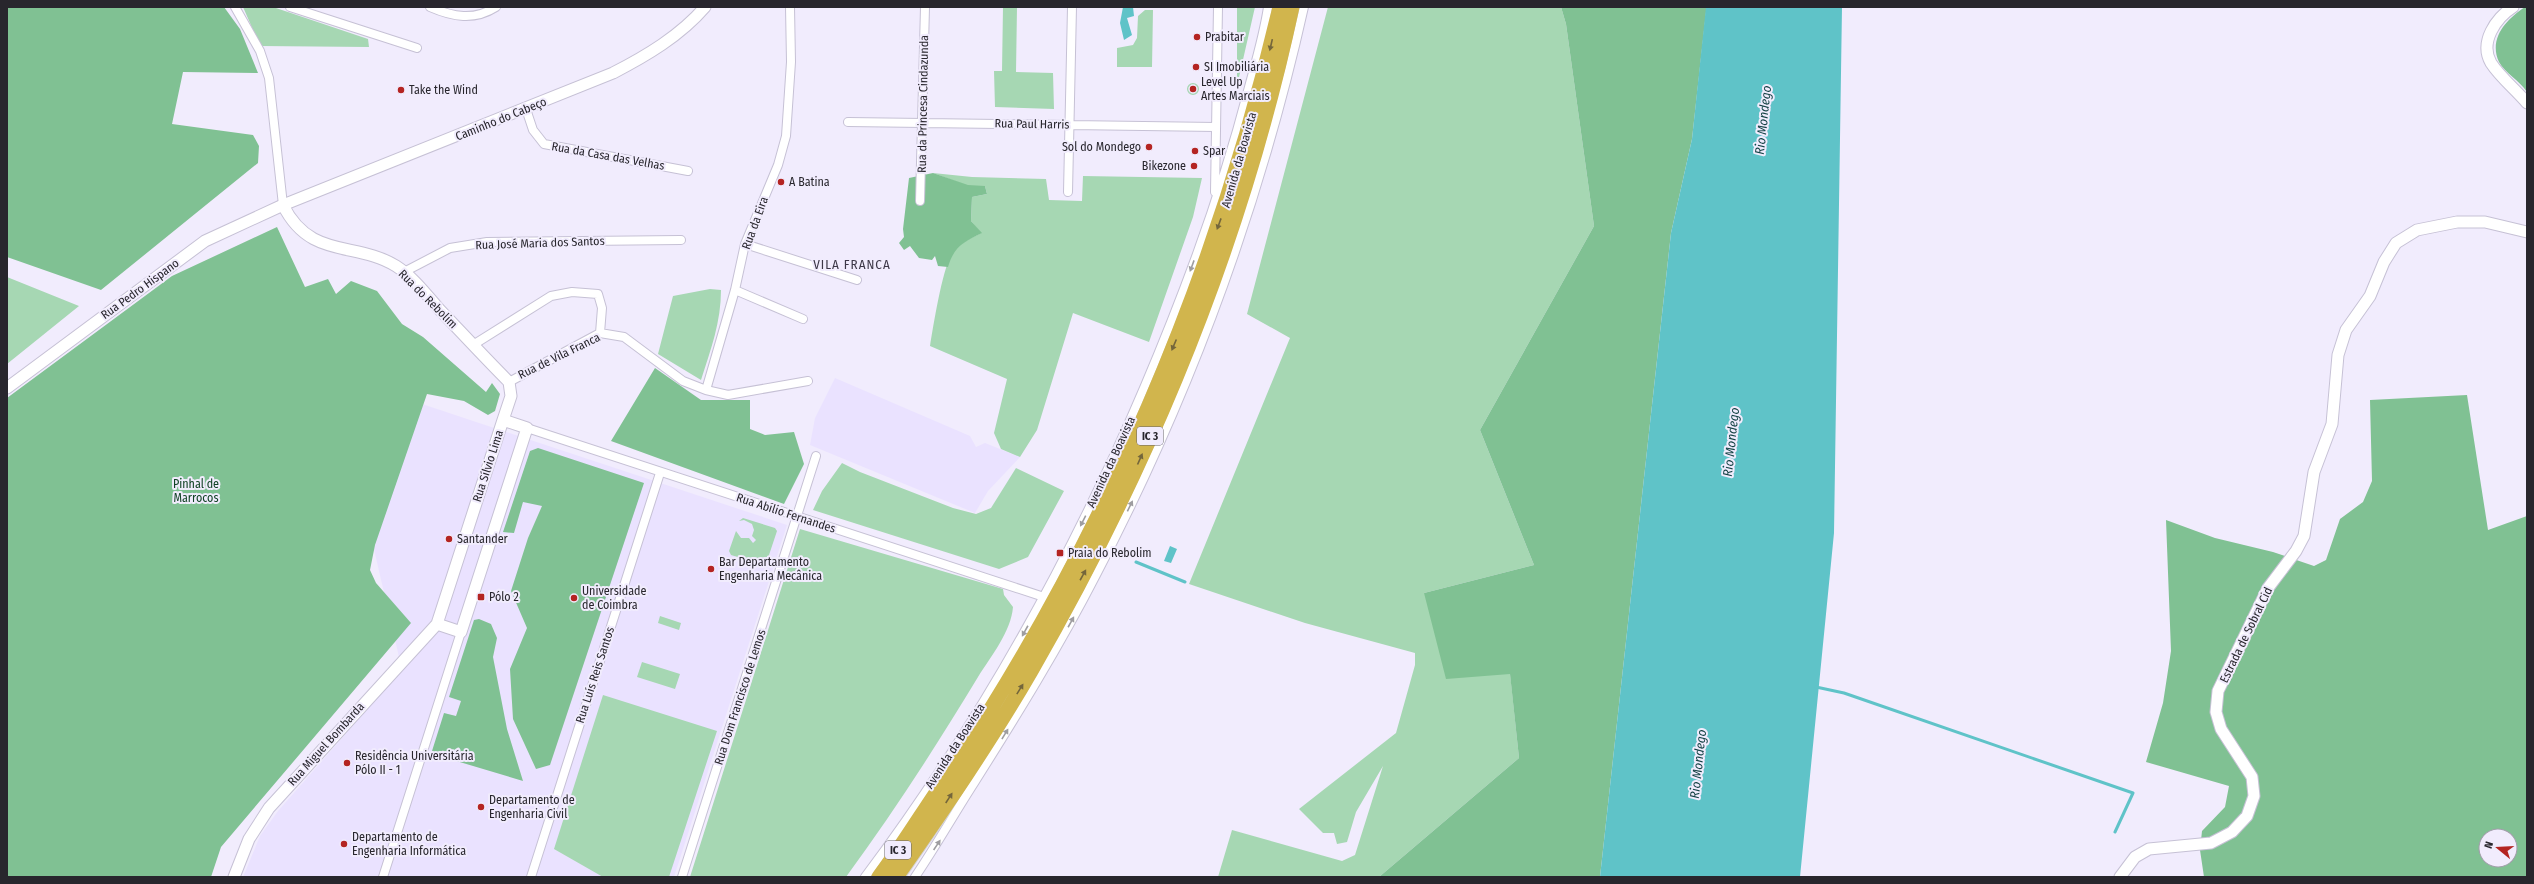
<svg xmlns="http://www.w3.org/2000/svg" width="2534" height="884" viewBox="0 0 2534 884" font-family="'Fira Sans Condensed',sans-serif">
  <style>
    .built { fill: #eae2ff }
    .green { fill: #a6d7b3 }
    .forest { fill: #80c193; fill-rule: evenodd }
    .water { fill: #5fc3c8 }
    .lines { fill: none; stroke-linecap: round; stroke-linejoin: round }
    .stream { stroke: #5fc3c8; stroke-width: 3 }
    .street-casing { stroke: #c6c1d5; stroke-width: 10 }
    .secondary-casing { stroke: #c6c1d5; stroke-width: 13 }
    .highway-casing { stroke: #d4d4d5; stroke-width: 17 }
    .street { stroke: #fff; stroke-width: 8 }
    .secondary { stroke: #fff; stroke-width: 11 }
    .highway { stroke: #d1b54d; stroke-width: 15 }
    .oneway { fill: #74663b }
    .oneway2 { fill: #9e9da0 }
    .poi-dot { fill: #b42422; stroke: #f1ecfd; stroke-width: 1.5 }
    .labels { text-anchor: middle; dominant-baseline: central; stroke-width: 4; stroke-linejoin: round; paint-order: stroke }
    .shield { fill: #f1ecfd; stroke: #64616b; stroke-width: 1 }
    .shield-label { font-size: 11px; font-weight: bold; fill: #28262d }
    .poi-label { font-size: 12px; fill: #28262d; stroke: #f1ecfd; text-anchor: start }
    .street-label { font-size: 12px; fill: #28262d; stroke: #f1ecfd }
    .park-label { font-size: 12px; fill: #104224; stroke: #f1ecfd }
    .water-label { font-size: 13px; font-style: italic; fill: #154345; stroke: #f1ecfd }
    .neighbourhood-label { font-size: 13px; letter-spacing: 1px; fill: #3c3747; stroke: #f1ecfd }
  </style>
  <rect width="100%" height="100%" fill="#f1ecfd"/>
  <path class="built" d="M835,378L970,436L976,447L985,443L1020,457L988,491L975,513L810,445L815,418Z
    M398,396L787,525L674,877H243L260,836L278,811L402,670L363,502Z"/>
  <path class="green" d="M243,7H273L368,39L369,47L260,46Z
    M1003,7H1017L1016,72L1053,73L1054,109L995,107L994,71H1002Z
    M1237,7H1255L1237,86Z
    M1328,7H1561L1566,24L1594,226L1480,430L1534,565L1424,593L1510,673L1519,758L1379,877H1218L1232,830L1342,861L1355,855L1383,766L1356,812L1347,842L1337,844L1334,833H1323L1299,809L1396,733L1415,665V653L1305,623L1189,584L1290,338L1247,314Z
    M1145,10H1153L1152,67H1117V48L1133,45L1137,38L1138,16Z
    M1187 89a6 6 0 1 1 12 0a6 6 0 1 1-12 0Z
    M933,173L972,177L1046,179L1049,200L1082,201L1083,176L1202,178L1193,217L1149,342L1073,313L1037,430L1020,457L1001,449L994,433L1007,379L930,346C933,328 943,264 953,252C960,243 971,238 981,233L971,221L972,197L987,194L985,186H968Z
    M7,277L79,306L7,364Z
    M710,289L721,290C721,322 711,349 701,380L658,354L673,296Z
    M842,463L860,472L953,508L976,514L991,508L1016,468L1064,491L1028,557L999,569L813,510L822,491Z
    M743,518L775,528L777,531L766,564L763,565L731,555L729,551L736,531L741,538H749L753,543L756,540L752,536L754,530L752,524L744,520L739,521Z
    M800,529L1003,589L1004,595L1013,607C1011,632 991,656 978,677C937,745 893,813 846,877H690Z
    M660,616L681,623L679,630L658,623Z
    M642,662L680,674L675,689L637,677Z
    M603,695L717,731L669,877H603L554,849Z"/>
  <path class="forest" d="M7,7H224L240,29L258,73L183,72L172,124L253,135L259,146L258,163L101,290L7,257Z
    M1561,7H1706V12L1692,139L1671,233L1600,877H1379L1519,758L1510,674L1446,679L1424,593L1534,565L1480,430L1594,226L1566,24Z
    M2525,7H2527V92C2520,81 2505,73 2499,62C2488,38 2507,19 2525,7Z
    M933,173L968,185L985,186L987,194L972,197L971,221L982,233C963,242 954,247 948,267L938,266L935,256L932,260L919,258L910,246L904,250L899,243L904,237L903,229L909,178Z
    M277,227L305,287L328,279L336,294L351,281L377,291L402,324L423,337L486,392L492,383L500,394L495,411L488,415L464,401L427,394L375,545L370,570L376,583L411,623L221,847L211,877H7V398L172,276Z
    M655,368L701,400H750V429L765,435L794,432L804,464L784,504L611,441Z
    M2467,395L2488,530L2527,516V877H2204L2200,850L2202,831L2225,807L2229,786L2146,762L2163,703L2171,651L2166,520L2215,538L2273,552L2314,566L2326,560L2340,519L2363,502L2372,481L2370,400ZM2486,836H2510V860H2486Z
    M538,448L644,483L550,765L536,769L513,719L510,669L527,628L511,591L528,538L542,506L523,502L514,533L503,532L530,451Z
    M479,619L491,624L497,638L493,657L507,729L523,781L433,754L432,751L444,713L456,716L461,701L449,697L474,620Z"/>
  <path class="water" d="M1123,7H1133L1134,16L1127,18L1132,35L1124,40L1120,23Z
    M1706,7H1842L1834,533L1800,877H1600L1671,233L1692,139Z
    M1170,546L1177,549L1171,563L1164,561Z"/>
  <g class="lines">
    <path class="stream" d="M1136,562L1185,582
      M1816,687L1844,693L2133,793L2115,832"/>
    <g class="street-casing">
      <path id="street" d="M235,7L260,51L269,78L283,205
        M290,7L417,48
        M430,7C453,17 474,21 496,7
        M526,109L533,130L544,144L688,171
        M848,122L1216,127
        M1068,192L1072,7
        M1215,192L1218,7
        M920,201L925,7
        M745,244L857,280
        M404,272L450,248L487,242L681,240
        M735,290L803,319
        M473,345L551,296L572,292L598,294L602,308L600,333
        M509,382L600,333L624,337L683,381L706,390L728,395L808,381
        M706,390L735,290L745,244L778,165L786,136L791,62L790,7
        M527,428L1044,597
        M383,877L461,632
        M531,877L660,473
        M682,877L816,456
        M865,877C1008,686 1115,478 1197,254C1217,199 1234,144 1249,87C1256,61 1264,34 1268,7
        M915,877C936,846 954,814 974,783C1017,715 1059,647 1096,575C1189,397 1260,204 1304,7"/>
    </g>
    <g class="secondary-casing">
      <path id="secondary" d="M2513,7C2496,18 2479,42 2491,63C2500,77 2516,90 2527,103
        M283,205C310,260 356,241 396,266C413,277 426,294 439,309C462,333 485,358 509,382L511,396L503,420
        M7,388L205,241L283,205L613,73C646,56 680,36 705,7
        M503,420L527,428L461,632L437,624Z
        M234,877L249,839L269,808L437,624
        M2120,877L2135,857L2149,849L2211,843L2232,832L2247,816L2254,796L2252,777L2221,729L2216,712L2218,691L2268,588L2296,551L2304,536L2314,472L2332,424L2338,355L2346,330L2370,296L2384,262L2396,243L2417,230L2457,222H2485L2527,232"/>
    </g>
    <g class="highway-casing">
      <path id="highway" d="M879,877C903,845 924,810 947,777C1104,543 1216,281 1280,7
        M896,877C943,810 990,742 1031,671C1150,464 1242,241 1292,7"/>
    </g>
    <use href="#street" class="street"/>
    <use href="#secondary" class="secondary"/>
    <use href="#highway" class="highway"/>
  </g>
  <defs><path id="oneway-solid" d="M-6-.8H1V-3.2L6.5 0L1 3.2V.8H-6Z"/></defs>
  <g class="oneway">
    <use href="#oneway-solid" transform="translate(1271 45) rotate(103)"/>
    <use href="#oneway-solid" transform="translate(1219 224) rotate(110)"/>
    <use href="#oneway-solid" transform="translate(1174 345) rotate(113)"/>
    <use href="#oneway-solid" transform="translate(1140 459) rotate(-66)"/>
    <use href="#oneway-solid" transform="translate(1083 575) rotate(-61)"/>
    <use href="#oneway-solid" transform="translate(1020 689) rotate(-58)"/>
    <use href="#oneway-solid" transform="translate(949 798) rotate(-57)"/>
  </g>
  <g class="oneway2">
    <use href="#oneway-solid" transform="translate(1192 266) rotate(110)"/>
    <use href="#oneway-solid" transform="translate(1130 506) rotate(-64)"/>
    <use href="#oneway-solid" transform="translate(1083 521) rotate(117)"/>
    <use href="#oneway-solid" transform="translate(1071 622) rotate(-61)"/>
    <use href="#oneway-solid" transform="translate(1025 631) rotate(119)"/>
    <use href="#oneway-solid" transform="translate(1005 734) rotate(-59)"/>
    <use href="#oneway-solid" transform="translate(937 845) rotate(-56)"/>
  </g>
  <g class="poi-dot">
    <circle cx="1197" cy="37" r="4"/>
    <circle cx="1196" cy="67" r="4"/>
    <circle cx="1193" cy="89" r="4"/>
    <circle cx="401" cy="90" r="4"/>
    <circle cx="1149" cy="147" r="4"/>
    <circle cx="1195" cy="151" r="4"/>
    <circle cx="1194" cy="166" r="4"/>
    <circle cx="781" cy="182" r="4"/>
    <circle cx="449" cy="539" r="4"/>
    <rect x="1056" y="549" width="8" height="8" rx="2"/>
    <circle cx="711" cy="569" r="4"/>
    <rect x="477" y="593" width="8" height="8" rx="2"/>
    <circle cx="574" cy="598" r="4"/>
    <circle cx="347" cy="763" r="4"/>
    <circle cx="481" cy="807" r="4"/>
    <circle cx="344" cy="844" r="4"/>
  </g>
  <g class="labels">
    <g class="shield">
      <rect x="1137" y="427" width="26" height="18" rx="3"/>
      <rect x="885" y="841" width="26" height="18" rx="3"/>
    </g>
    <g class="shield-label">
      <text x="1150" y="436">IC 3</text>
      <text x="898" y="850">IC 3</text>
    </g>
    <g class="poi-label">
      <text x="1205" y="37">Prabitar</text>
      <text x="1204" y="67">SI Imobiliária</text>
      <text x="1201" y="82">Level Up<tspan x="1201" dy="14">Artes Marciais</tspan></text>
      <text x="409" y="90">Take the Wind</text>
      <text x="1141" y="147" text-anchor="end">Sol do Mondego</text>
      <text x="1203" y="151">Spar</text>
      <text x="1186" y="166" text-anchor="end">Bikezone</text>
      <text x="789" y="182">A Batina</text>
      <text x="457" y="539">Santander</text>
      <text x="1068" y="553">Praia do Rebolim</text>
      <text x="719" y="562">Bar Departamento<tspan x="719" dy="14">Engenharia Mecânica</tspan></text>
      <text x="582" y="591">Universidade<tspan x="582" dy="14">de Coimbra</tspan></text>
      <text x="489" y="597">Pólo 2</text>
      <text x="355" y="756">Residência Universitária<tspan x="355" dy="14">Pólo II - 1</tspan></text>
      <text x="489" y="800">Departamento de<tspan x="489" dy="14">Engenharia Civil</tspan></text>
      <text x="352" y="837">Departamento de<tspan x="352" dy="14">Engenharia Informática</tspan></text>
    </g>
    <g class="street-label">
      <text transform="translate(923 104) rotate(-89)">Rua da Princesa Cindazunda</text>
      <text transform="translate(501 119) rotate(-22)">Caminho do Cabeço</text>
      <text transform="translate(1032 124) rotate(1)">Rua Paul Harris</text>
      <text transform="translate(608 156) rotate(10)">Rua da Casa das Velhas</text>
      <text transform="translate(1239 160) rotate(-74)">Avenida da Boavista</text>
      <text transform="translate(755 223) rotate(-70)">Rua da Eira</text>
      <text transform="translate(540 243) rotate(-2)">Rua José Maria dos Santos</text>
      <text transform="translate(140 289) rotate(-36)">Rua Pedro Hispano</text>
      <text transform="translate(428 299) rotate(45)">Rua do Rebolim</text>
      <text transform="translate(559 356) rotate(-26)">Rua de Vila Franca</text>
      <text transform="translate(1111 462) rotate(-65)">Avenida da Boavista</text>
      <text transform="translate(488 466) rotate(-72)">Rua Sílvio Lima</text>
      <text transform="translate(786 513) rotate(18)">Rua Abílio Fernandes</text>
      <text transform="translate(2246 635) rotate(-64)">Estrada de Sobral Cid</text>
      <text transform="translate(595 675) rotate(-72)">Rua Luís Reis Santos</text>
      <text transform="translate(740 697) rotate(-72)">Rua Dom Francisco de Lemos</text>
      <text transform="translate(326 744) rotate(-48)">Rua Miguel Bombarda</text>
      <text transform="translate(955 746) rotate(-57)">Avenida da Boavista</text>
    </g>
    <g class="park-label">
      <text x="196" y="484">Pinhal de<tspan x="196" dy="14">Marrocos</tspan></text>
    </g>
    <g class="water-label">
      <text transform="translate(1763 120) rotate(-84)">Rio Mondego</text>
      <text transform="translate(1731 442) rotate(-84)">Rio Mondego</text>
      <text transform="translate(1698 764) rotate(-84)">Rio Mondego</text>
    </g>
    <g class="neighbourhood-label">
      <text x="852" y="264">VILA FRANCA</text>
    </g>
  </g>
  <rect width="2534" height="884" fill="none" stroke="#28262d" stroke-width="16"/>
  <g transform="translate(2498 848) rotate(288)"><circle r="19" fill="#f1ecfd" stroke="#a19daa"/>
  <path d="M0-3L7 15L0 10L-7 15Z" fill="#b42422"/>
  <text y="-6" font-size="11" font-weight="bold" text-anchor="middle" fill="#28262d">N</text>
  </g>
</svg>
